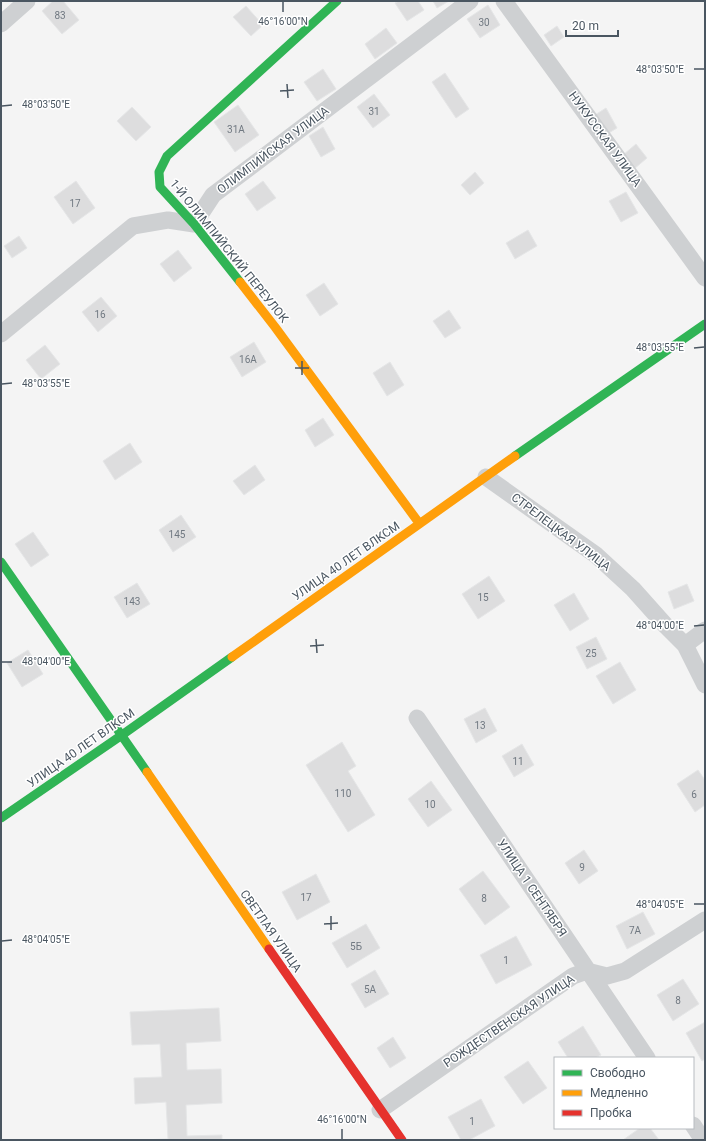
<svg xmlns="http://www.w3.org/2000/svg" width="706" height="1141" viewBox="0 0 706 1141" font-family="Roboto,sans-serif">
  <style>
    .building { fill: #ddddde; stroke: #e5e6e7 }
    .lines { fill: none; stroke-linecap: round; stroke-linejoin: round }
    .street { stroke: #ced0d2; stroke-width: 17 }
    .fast { stroke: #30b455; stroke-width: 9 }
    .slow { stroke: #ff9f0a; stroke-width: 9 }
    .jam { stroke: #e5322d; stroke-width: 9 }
    .ticks { fill: none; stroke: #4a5661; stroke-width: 1.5 }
    .labels { text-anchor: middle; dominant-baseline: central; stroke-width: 3; stroke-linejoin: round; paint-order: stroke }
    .number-label { font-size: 10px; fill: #707881 }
    .street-label { font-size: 12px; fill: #4a5661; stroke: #fff }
    .ticks-label { font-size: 10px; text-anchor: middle; fill: #4a5661; stroke: #fff; stroke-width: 3; stroke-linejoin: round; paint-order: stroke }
  </style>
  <rect width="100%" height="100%" fill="#f4f4f4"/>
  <path class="building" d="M53,1H63L79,20L62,34L42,11Z
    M399,1H418L424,10L407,21L395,3Z
    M433,1H449L437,8Z
    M488,5L500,25L480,38L467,19Z
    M246,6L263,25L251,36L233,17Z
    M557,26L564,37L551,46L544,35Z
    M386,28L397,43L375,59L365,44Z
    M323,69L336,89L317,101L304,82Z
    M445,73L469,109L456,118L432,82Z
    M374,94L390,115L373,128L357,107Z
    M238,105L259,135L235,152L214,122Z
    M132,107L151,127L136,141L117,121Z
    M606,108L617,128L607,134L595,115Z
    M323,127L335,149L321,157L309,136Z
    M636,144L647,158L634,169L623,155Z
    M475,172L484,183L470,195L461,185Z
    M76,181L95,208L73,224L54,197Z
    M263,181L276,198L257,211L245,194Z
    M626,192L638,213L621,222L609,201Z
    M528,230L537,246L515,259L506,243Z
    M19,236L27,248L12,258L4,246Z
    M178,250L192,268L174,282L160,264Z
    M324,283L338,304L320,316L306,295Z
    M101,297L117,316L98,332L82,312Z
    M449,310L461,328L445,338L433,321Z
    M254,342L266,362L242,377L230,357Z
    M45,345L60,364L41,379L26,360Z
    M390,362L404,385L387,396L373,373Z
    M323,418L334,435L315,447L305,430Z
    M130,443L142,462L115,480L103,461Z
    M255,465L265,480L244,495L233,481Z
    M181,515L196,537L173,552L159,530Z
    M33,532L49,555L31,567L15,544Z
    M489,576L505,601L478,619L462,594Z
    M137,583L150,604L127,618L114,597Z
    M687,584L694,601L674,609L668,592Z
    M574,593L589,619L570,631L554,605Z
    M596,637L607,659L587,669L576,647Z
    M28,650L43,674L22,687L7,663Z
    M620,662L636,690L613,704L596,676Z
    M485,708L497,731L476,743L464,719Z
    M342,742L356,766L348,771L375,815L348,832L306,765Z
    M522,744L534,765L514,777L502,756Z
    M698,770L705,780V805L695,812L677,784Z
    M431,781L452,810L428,827L408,799Z
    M584,850L598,871L579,884L565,863Z
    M483,871L510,907L485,925L459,889Z
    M316,874L330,902L297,920L282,892Z
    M643,912L655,934L627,949L616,926Z
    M366,924L380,948L347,968L332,943Z
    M516,936L532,965L496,984L480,955Z
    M375,970L389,994L365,1008L351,984Z
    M683,979L699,1004L673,1021L657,995Z
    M219,1008L221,1041L186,1043L187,1070L221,1069L222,1103L186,1105L187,1136L222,1135V1140H140L168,1139L166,1102L135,1104L134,1078L162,1077L160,1044L132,1045L130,1012Z
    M705,1022V1059L702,1061L686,1033Z
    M583,1026L601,1055L595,1058H568L558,1042Z
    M393,1037L406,1058L390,1068L377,1048Z
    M528,1061L547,1088L523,1104L504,1077Z
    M481,1099L495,1126L469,1140H461L448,1117Z
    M640,1128H650L659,1140H623Z"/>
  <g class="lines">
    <path class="street" d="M504,1L705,278
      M1,24L27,1
      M1,334L133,226L168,220L194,224L213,195L470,1
      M486,477L596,555L633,589L666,626L685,645L705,685
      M685,645L705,630
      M417,718L647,1058
      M380,1110L573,976L587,971L607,976L625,971L705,920
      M693,1125L703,1140"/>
    <path class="fast" d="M240,282L194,224L160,187L159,172L167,156L337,1
      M515,456L705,324
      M1,562L147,772
      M1,818L122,735L232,657"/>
    <path class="slow" d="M240,282L275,327L419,523
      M232,657L515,456
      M147,772L269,949"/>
    <path class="jam" d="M269,949L402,1140"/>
  </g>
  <path class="ticks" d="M283,2V12M694,69H704M287,84L288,98M280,91L294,90M2,106L12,105M694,348L704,347M302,361V375M295,368H309M2,384L12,383M694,626L704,625M316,639L317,653M310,646L324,645M2,662H12M694,904H704M331,916V930M324,924L338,923M2,941L12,940M342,1129V1139"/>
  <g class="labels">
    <g class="number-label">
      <text x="60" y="15">83</text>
      <text x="484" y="22">30</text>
      <text x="374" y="111">31</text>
      <text x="236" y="129">31А</text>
      <text x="75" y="203">17</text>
      <text x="100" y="314">16</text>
      <text x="248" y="359">16А</text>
      <text x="177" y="534">145</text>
      <text x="483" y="597">15</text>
      <text x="132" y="601">143</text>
      <text x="591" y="653">25</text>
      <text x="480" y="725">13</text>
      <text x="518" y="761">11</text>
      <text x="343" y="793">110</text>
      <text x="694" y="794">6</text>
      <text x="430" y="804">10</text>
      <text x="582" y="867">9</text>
      <text x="306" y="897">17</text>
      <text x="484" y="898">8</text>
      <text x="635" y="930">7А</text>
      <text x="356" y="946">5Б</text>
      <text x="506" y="960">1</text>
      <text x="370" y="989">5А</text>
      <text x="678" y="1000">8</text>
      <text x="472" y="1121">1</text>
    </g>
    <g class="street-label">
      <text transform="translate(605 139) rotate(54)">НУКУССКАЯ УЛИЦА</text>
      <text transform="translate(273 150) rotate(-37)">ОЛИМПИЙСКАЯ УЛИЦА</text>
      <text transform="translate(229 251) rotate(51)">1-Й ОЛИМПИЙСКИЙ ПЕРЕУЛОК</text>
      <text transform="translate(561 532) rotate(37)">СТРЕЛЕЦКАЯ УЛИЦА</text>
      <text transform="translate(346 561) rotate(-35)">УЛИЦА 40 ЛЕТ ВЛКСМ</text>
      <text transform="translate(81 748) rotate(-35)">УЛИЦА 40 ЛЕТ ВЛКСМ</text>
      <text transform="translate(532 888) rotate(56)">УЛИЦА 1 СЕНТЯБРЯ</text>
      <text transform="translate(271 931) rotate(55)">СВЕТЛАЯ УЛИЦА</text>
      <text transform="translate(509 1021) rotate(-34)">РОЖДЕСТВЕНСКАЯ УЛИЦА</text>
    </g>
  </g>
  <g class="ticks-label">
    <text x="283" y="25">46°16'00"N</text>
    <text x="660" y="73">48°03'50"E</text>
    <text x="46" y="108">48°03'50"E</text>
    <text x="660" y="351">48°03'55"E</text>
    <text x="46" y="387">48°03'55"E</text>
    <text x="660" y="629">48°04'00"E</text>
    <text x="46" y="665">48°04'00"E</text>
    <text x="660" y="908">48°04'05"E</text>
    <text x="46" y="943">48°04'05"E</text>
    <text x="342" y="1123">46°16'00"N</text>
  </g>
  <rect width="706" height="1141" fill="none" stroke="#4a5661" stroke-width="4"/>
  <rect x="554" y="1057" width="140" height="72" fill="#ffffff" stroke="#b7bbc0"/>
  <rect x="562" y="1070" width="20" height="6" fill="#30b455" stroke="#b7bbc0"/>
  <text x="590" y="1077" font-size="12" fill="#4a5661">Свободно</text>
  <rect x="562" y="1090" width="20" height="6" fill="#ff9f0a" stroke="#b7bbc0"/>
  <text x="590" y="1097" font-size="12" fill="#4a5661">Медленно</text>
  <rect x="562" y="1110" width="20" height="6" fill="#e5322d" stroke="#b7bbc0"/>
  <text x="590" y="1117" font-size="12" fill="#4a5661">Пробка</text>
  <path d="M566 30v6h52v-6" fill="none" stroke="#4a5661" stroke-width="2"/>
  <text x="572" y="30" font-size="12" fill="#4a5661" stroke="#ffffff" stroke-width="3" paint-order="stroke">20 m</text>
</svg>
